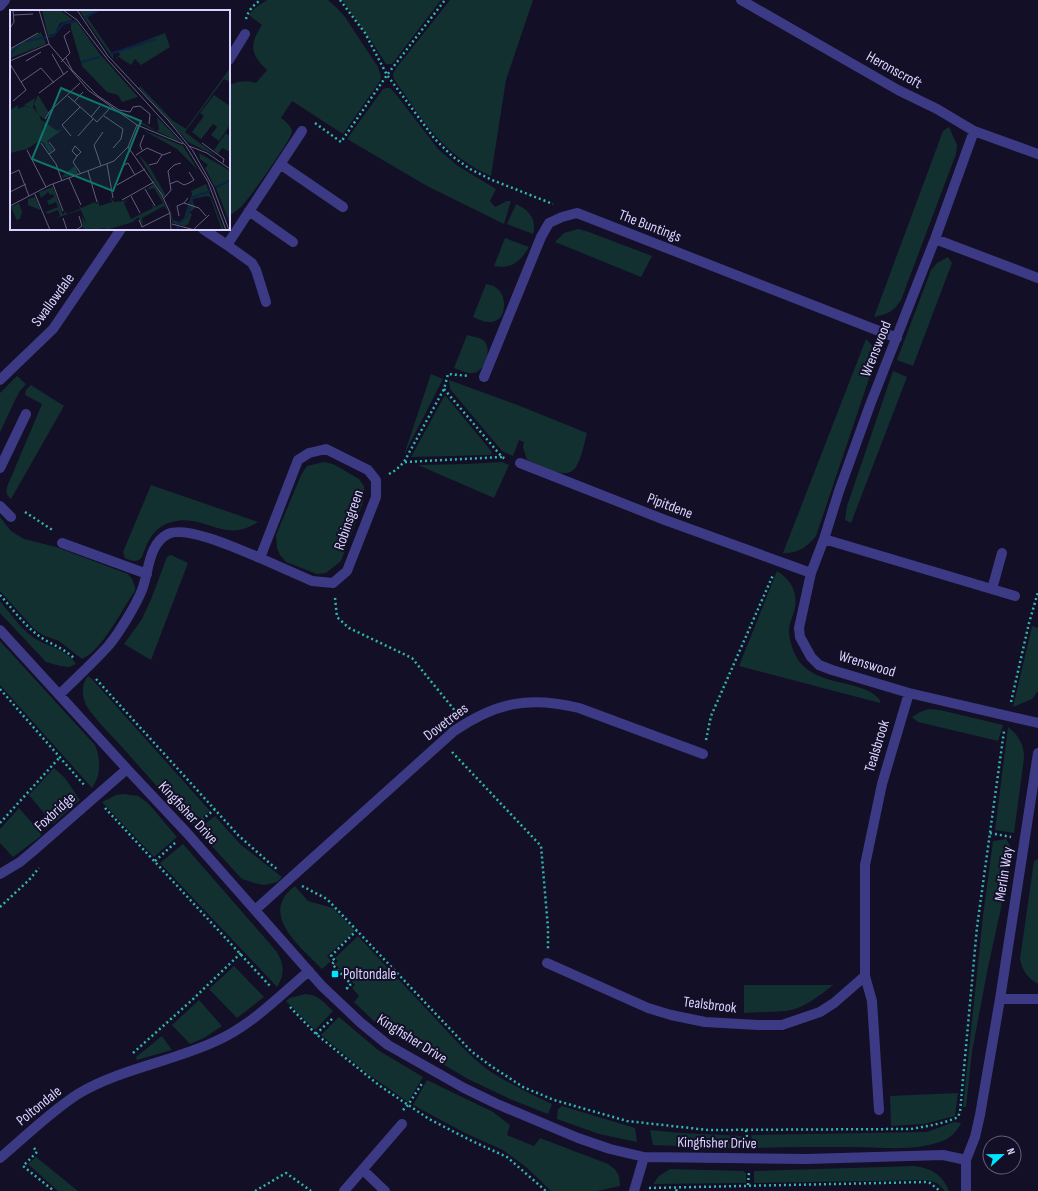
<svg xmlns="http://www.w3.org/2000/svg" width="1038" height="1191" viewBox="0 0 1038 1191" font-family="'Sofia Sans Condensed',sans-serif">
  <style>
    .green { fill: #12302f }
    .lines { fill: none; stroke-linecap: round; stroke-linejoin: round }
    .path { stroke: #2fb8b0; stroke-width: 2.5; stroke-dasharray: 2 3; stroke-linecap: butt }
    .minor { stroke: #3d3a85; stroke-width: 10 }
    .poi-dot { fill: #00e5ff; stroke: #130f26; stroke-width: 1.5 }
    .labels { text-anchor: middle; dominant-baseline: central; stroke-width: 4; stroke-linejoin: round; paint-order: stroke }
    .street-label { font-size: 15px; fill: #d9d4ff; stroke: #130f26 }
    .poi-label { font-size: 15px; fill: #d9d4ff; stroke: #130f26; text-anchor: start }
    .inset-river { fill: none; stroke: #0c2248; stroke-width: 2 }
    .inset-road { fill: none; stroke: #625e7d; stroke-width: 1 }
    .view { fill: #0f766e; fill-opacity: 0.15; stroke: #0f766e; stroke-width: 2 }
    .inset-edge { fill: none; stroke: #d9d4ff; stroke-width: 2 }
  </style>
  <rect width="100%" height="100%" fill="#130f26"/>
  <path class="green" d="M267,0H328L337,8L345,17L378,67L381,77L380,81L343,134L292,101L281,118C285,121 292,126 292,132C291,140 249,199 241,207C238,210 233,213 229,216V85C238,81 247,80 256,83L267,70C250,54 249,45 262,25L249,15L255,8Z
    M342,0H441L392,64H386L372,42Z
    M450,0H533L506,80L491,176C443,155 423,121 394,79L393,74L397,67Z
    M386,88H390L395,93L438,149L458,166L496,189L490,201L495,207L507,201H511L504,224L427,186L347,139L383,89Z
    M949,127L957,145L956,154L901,300C894,312 887,314 874,317L943,131Z
    M516,204C529,210 537,219 533,234L507,224Z
    M578,229L589,232L652,256L641,277L555,242L564,233Z
    M505,238L529,247C520,262 512,269 494,266Z
    M948,257L952,263L913,366L897,360L931,270L937,263Z
    M486,284C489,285 493,285 495,287C509,295 507,324 488,322C484,322 478,319 473,317Z
    M467,335C473,337 481,337 485,342C492,351 484,372 473,373C467,374 460,370 454,368Z
    M866,339C874,346 875,351 875,361L816,536C807,547 797,554 783,553Z
    M893,371L907,377L851,523L845,520L847,506Z
    M431,374L443,379L404,455Z
    M17,376L26,384L19,392L0,432V393Z
    M449,380L520,406L587,433C584,444 582,457 576,467C567,482 540,465 527,460L523,447L524,442L519,440L513,456L502,451L450,389Z
    M31,385L64,406L11,499C6,495 6,492 7,487L42,404L25,395L26,390Z
    M445,395L492,452L491,455L411,457Z
    M324,462L333,464L359,479L364,486V495L362,505L341,561L326,573L317,574L286,562L280,555L277,548L276,535L301,475L307,466Z
    M502,462L509,465L494,498L418,465L467,464Z
    M151,485L258,522C224,545 205,513 172,522C158,525 150,536 145,549C143,552 143,557 140,559C135,563 130,560 125,558L123,552Z
    M0,517L11,531L24,539L56,547L128,574L132,579L135,587V591C122,609 102,651 82,659L59,641L43,635L34,629L0,591Z
    M171,555L188,563L151,660L124,644L142,619L152,597L167,557Z
    M777,571C792,580 799,595 794,612C792,618 789,624 789,630C789,641 793,652 799,661C819,688 862,678 880,700V703L739,666Z
    M0,601C10,613 22,630 34,638C48,647 67,649 76,664L69,667L60,666L46,662L0,613Z
    M1032,626L1038,628V691L1032,699L1013,707Z
    M0,641L95,745C101,759 101,776 92,788L0,685Z
    M88,676L92,679L210,811L192,825C168,799 145,773 122,747C112,736 93,717 86,705C82,696 81,684 88,676Z
    M929,709L940,710L1003,725L998,741L918,722L912,717L920,712Z
    M1008,727C1019,736 1024,744 1024,758L1014,833L995,830Z
    M54,768L65,778L80,800L53,824L29,795Z
    M123,794L138,796L148,803L177,837L154,857L102,802L116,795Z
    M19,808L40,832L41,836L13,857L0,843V829Z
    M215,816L240,844L282,877L277,882L265,885L258,884L242,879L197,830Z
    M1006,839L1011,847L1001,908L987,972L972,1052L966,1107H963L983,916L993,841Z
    M183,844L277,952C284,964 285,975 277,987L160,863Z
    M1038,859V984C1027,977 1023,972 1020,959L1034,861Z
    M295,886L308,901L333,908L355,931L327,956L331,961L322,969C302,948 257,914 295,886Z
    M358,936L462,1047C470,1055 479,1063 488,1070C508,1083 530,1094 552,1104L548,1114L510,1099L468,1079L395,1036L377,1024L354,1002L359,996L352,988L355,985L335,964L338,961L335,958Z
    M234,966L264,997L237,1018L209,989Z
    M744,985H833C819,996 803,1009 786,1011C772,1012 758,1012 744,1013Z
    M305,994C318,994 324,1003 333,1011L315,1030L286,1001L290,998Z
    M199,1000L222,1026L204,1038L190,1044L172,1025Z
    M339,1017L378,1050L423,1077L408,1102L368,1074L321,1035Z
    M162,1036L172,1050L137,1060L136,1057Z
    M427,1080L493,1112L510,1125L507,1135L534,1146L540,1138L608,1164C617,1170 620,1174 620,1186L597,1191H551L526,1167L503,1150L465,1133L413,1105Z
    M958,1093L955,1116L924,1124L891,1126L890,1096Z
    M562,1106L635,1128L637,1142L599,1134L557,1119L558,1109Z
    M954,1122L961,1123C957,1131 951,1138 942,1141C914,1152 880,1147 851,1147C818,1147 786,1147 753,1148L751,1135L927,1132Z
    M650,1130L681,1133L744,1136L747,1149L653,1145Z
    M36,1157L78,1191H58L28,1164Z
    M914,1166C931,1168 943,1175 949,1191H945L937,1183L927,1180L754,1183V1171Z
    M670,1169L743,1171L746,1173V1183L653,1184L659,1176Z"/>
  <g class="lines">
    <path class="path" d="M340,0L365,33L387,75L434,138L452,156L470,169L492,180L553,204
      M246,19C248,11 254,4 261,0
      M315,123L341,142L387,75L445,0
      M444,389L502,457L506,459
      M405,462L502,457
      M389,474L396,470L404,462L444,389L448,374L469,376
      M25,512L54,531
      M0,595C11,607 21,621 34,632C46,643 63,647 75,659
      M335,598L337,617L349,628L412,658L456,712
      M96,679L238,835L274,867L279,870
      M0,689L85,786
      M1011,702L1029,623L1038,592
      M706,740L711,716L773,575
      M452,752L541,846L548,928V949
      M105,808L270,986
      M0,823L60,757
      M198,823L215,809
      M990,833L1011,837
      M155,861L176,842
      M302,886L327,899L471,1051L491,1066L523,1087L554,1100L627,1121L708,1130L911,1129C927,1126 943,1124 958,1117L960,1112L977,927L1004,731
      M0,907L29,880L39,868
      M348,989L347,988L351,984L332,964L335,961L331,956L357,930
      M290,1007L316,1034L380,1086L429,1119L472,1141L507,1157L546,1191
      M316,1034L333,1018
      M133,1053L191,1001L241,953
      M403,1110L408,1105L423,1082
      M746,1130L748,1143
      M34,1148L37,1152L23,1166L54,1191
      M748,1185L749,1172
      M649,1188L926,1182L930,1183L940,1191
      M255,1191L286,1173L311,1191
      M676,1191L678,1187"/>
    <path class="minor" d="M741,0L898,90L937,109L974,131L1038,154
      M0,6L5,0
      M229,60L245,34
      M974,131L935,239L870,405L839,491L824,539L811,573L799,628L800,637L811,657L819,665L832,670L909,693L1038,723
      M280,164L343,207
      M249,211L293,242
      M203,229L227,245L302,131
      M935,239L1038,278
      M227,245L252,263L256,270L266,302
      M484,377L541,237L549,223L562,217L577,213L897,338
      M0,380L53,329L121,229
      M520,463L665,520L811,573
      M0,468L26,414
      M0,506L11,517
      M824,539L1015,596
      M62,543L147,574
      M992,589L1002,553
      M0,630L127,769L187,833L321,985L361,1023L388,1045L464,1088L497,1104L578,1138L610,1149L644,1157L807,1159L943,1155L966,1160
      M60,694C76,678 94,662 109,645C119,633 136,605 142,590C149,572 148,544 168,534C187,525 240,550 260,558L298,460L309,453L326,449L368,470L376,480V497L347,571L333,583L312,581L260,558
      M0,874L20,862L32,852L127,769
      M255,910L454,731C497,702 529,696 579,708L703,754
      M547,963L648,1008L671,1015L705,1022L758,1025H782L820,1012L834,1003L865,976V865L882,784L909,693
      M865,976L872,1001L879,1110
      M1000,999H1038
      M0,1158C25,1137 50,1112 78,1094C120,1069 170,1062 214,1042C251,1026 278,997 309,971
      M363,1170L385,1191
      M344,1191L402,1124
      M634,1191L644,1157
      M966,1191V1160L975,1137L980,1115L1000,999L1038,753"/>
  </g>
  <rect class="poi-dot" x="331" y="970" width="8" height="8" rx="2"/>
  <g class="labels">
    <g class="street-label">
      <text transform="translate(894 70) rotate(29)">Heronscroft</text>
      <text transform="translate(650 226) rotate(21)">The Buntings</text>
      <text transform="translate(53 300) rotate(-54)">Swallowdale</text>
      <text transform="translate(876 349) rotate(-68)">Wrenswood</text>
      <text transform="translate(670 506) rotate(21)">Pipitdene</text>
      <text transform="translate(349 520) rotate(-71)">Robinsgreen</text>
      <text transform="translate(867 664) rotate(17)">Wrenswood</text>
      <text transform="translate(446 722) rotate(-37)">Dovetrees</text>
      <text transform="translate(877 746) rotate(-73)">Tealsbrook</text>
      <text transform="translate(55 812) rotate(-42)">Foxbridge</text>
      <text transform="translate(188 813) rotate(47)">Kingfisher Drive</text>
      <text transform="translate(1004 874) rotate(-81)">Merlin Way</text>
      <text transform="translate(710 1005) rotate(7)">Tealsbrook</text>
      <text transform="translate(412 1039) rotate(32)">Kingfisher Drive</text>
      <text transform="translate(39 1106) rotate(-39)">Poltondale</text>
      <text transform="translate(717 1143) rotate(1)">Kingfisher Drive</text>
    </g>
    <g class="poi-label">
      <text x="343" y="974">Poltondale</text>
    </g>
  </g>
  <g transform="translate(10 10)">
    <rect width="220" height="220" fill="#130f26"/>
    <path d="M32,0H50L63,10L50,13L45,23L38,26ZM69,0H91L77,7L103,45V49ZM67,12L89,43L128,87L112,92L108,85L97,82L72,56L61,19V13ZM31,22L36,34L0,48V40ZM155,23L160,37L131,55L125,49L121,55L109,47L104,50L110,45L108,41ZM220,58V72L214,69L175,122L208,147L178,132L129,78L130,76L162,110L176,119ZM28,85L39,103L34,109L29,105L33,114L32,123L34,118L32,110L47,121L53,119L37,131L43,141L39,142L34,133L29,131L17,139L0,143V100L8,95V99L15,96L22,98L14,95L25,88L23,97L28,104L24,94ZM204,85L220,96V115L209,131L201,125L207,117L203,114L191,129L182,122L194,106L190,103ZM147,107L167,128L170,132L131,114V112L147,121L149,119ZM131,119L173,136L188,160L167,139ZM216,123L220,127V142L212,138L208,144L204,140ZM189,143L217,159L220,162V170L205,177L195,158L198,155L190,149ZM128,144L139,156L156,186H153ZM65,156L68,164L53,168L52,166ZM220,171V214L206,178ZM143,174L151,185L158,202L154,196L132,208L133,216L128,207L123,212L96,220L95,218L81,220L79,217L80,220L73,218L72,206L77,215L71,200L43,209L50,206L48,200L38,204L35,202L48,197L46,192L39,195L37,191L44,187L43,184L40,185L38,182L31,188L29,182L43,177L53,205L55,201L57,204L70,199L69,195L71,198L85,192L87,194L89,190V196L102,192L100,186L104,192L115,191L120,187L114,193L121,209L143,198L142,195L145,197L153,193L144,178L136,180ZM196,174L214,220H212L200,187L197,186L182,189L185,198L179,203L182,204L178,214L175,216L163,213L156,188L163,210L169,212L174,208L182,184L181,181ZM25,187L30,198V200L18,195V189ZM9,193L12,202L10,209L7,210L11,220L1,197Z" fill="#12302f"/>
    <path class="inset-river" d="M74,8L89,0M16,31L43,26L53,14L66,11M100,44L146,29M0,45L10,34M71,52L90,47M206,178L220,170M167,220L169,213L177,207L183,187L200,181"/>
    <path class="inset-road" d="M29,0L39,34L78,80L127,115L173,134M53,0L67,10L98,50L176,136L198,172L216,220M67,0L98,46L158,110L183,141L203,177L219,220M4,5L23,4M0,18L4,12L3,0M0,39L28,23M42,44L54,65M56,48L62,60L88,86L109,100L120,102L123,97L130,96L140,104L139,114M0,51L39,34M16,51L31,42M51,52L60,43L54,26L60,21M0,54L16,80L3,91M11,72L31,58L44,73M29,83L58,61M58,86L87,112L100,98M64,92L73,82M94,106L113,119L111,129L103,138M81,107L90,96M35,109L40,101L70,73M61,126L52,115L70,97M68,126L83,109M39,132L45,140L39,144M31,133L46,154L52,171M192,133L214,149L213,153M179,136L197,143L220,159M118,137L152,185L160,203L161,220M17,140L36,177M132,140L130,135L134,125M126,145L137,138L153,145L161,142M67,146L71,142L65,136L62,141L67,146L63,152L71,164M97,154L103,188M139,155L147,153L152,145M91,156L84,135L93,122M112,156L118,153L125,165M78,161L87,192M0,164L9,160L19,186M59,168L71,195M43,174L53,201M160,174L167,171L174,175L179,173L184,170L179,162M107,175L135,159M135,179L145,196M0,182L16,174M25,184L40,220M121,186L130,203M154,188L161,180L158,161L164,155L171,153M112,190L144,172M174,193L189,198L196,206M0,196L40,175L104,151L118,137L127,115M169,206L167,196L174,193L178,188M53,208L57,220M129,210L132,217L160,203M162,214L185,220M184,219L199,205M66,220L72,216L69,206"/>
    <path class="view" d="M51,78L131,111L103,181L22,149Z"/>
    <rect width="220" height="220" class="inset-edge"/>
  </g>
  <g transform="translate(1002 1155) rotate(68)"><circle r="19" fill="#130f26" stroke="#625e7d"/>
  <path d="M0-3L7 15L0 10L-7 15Z" fill="#00e5ff"/>
  <text y="-6" font-size="11" font-weight="bold" text-anchor="middle" fill="#d9d4ff">N</text>
  </g>
</svg>
